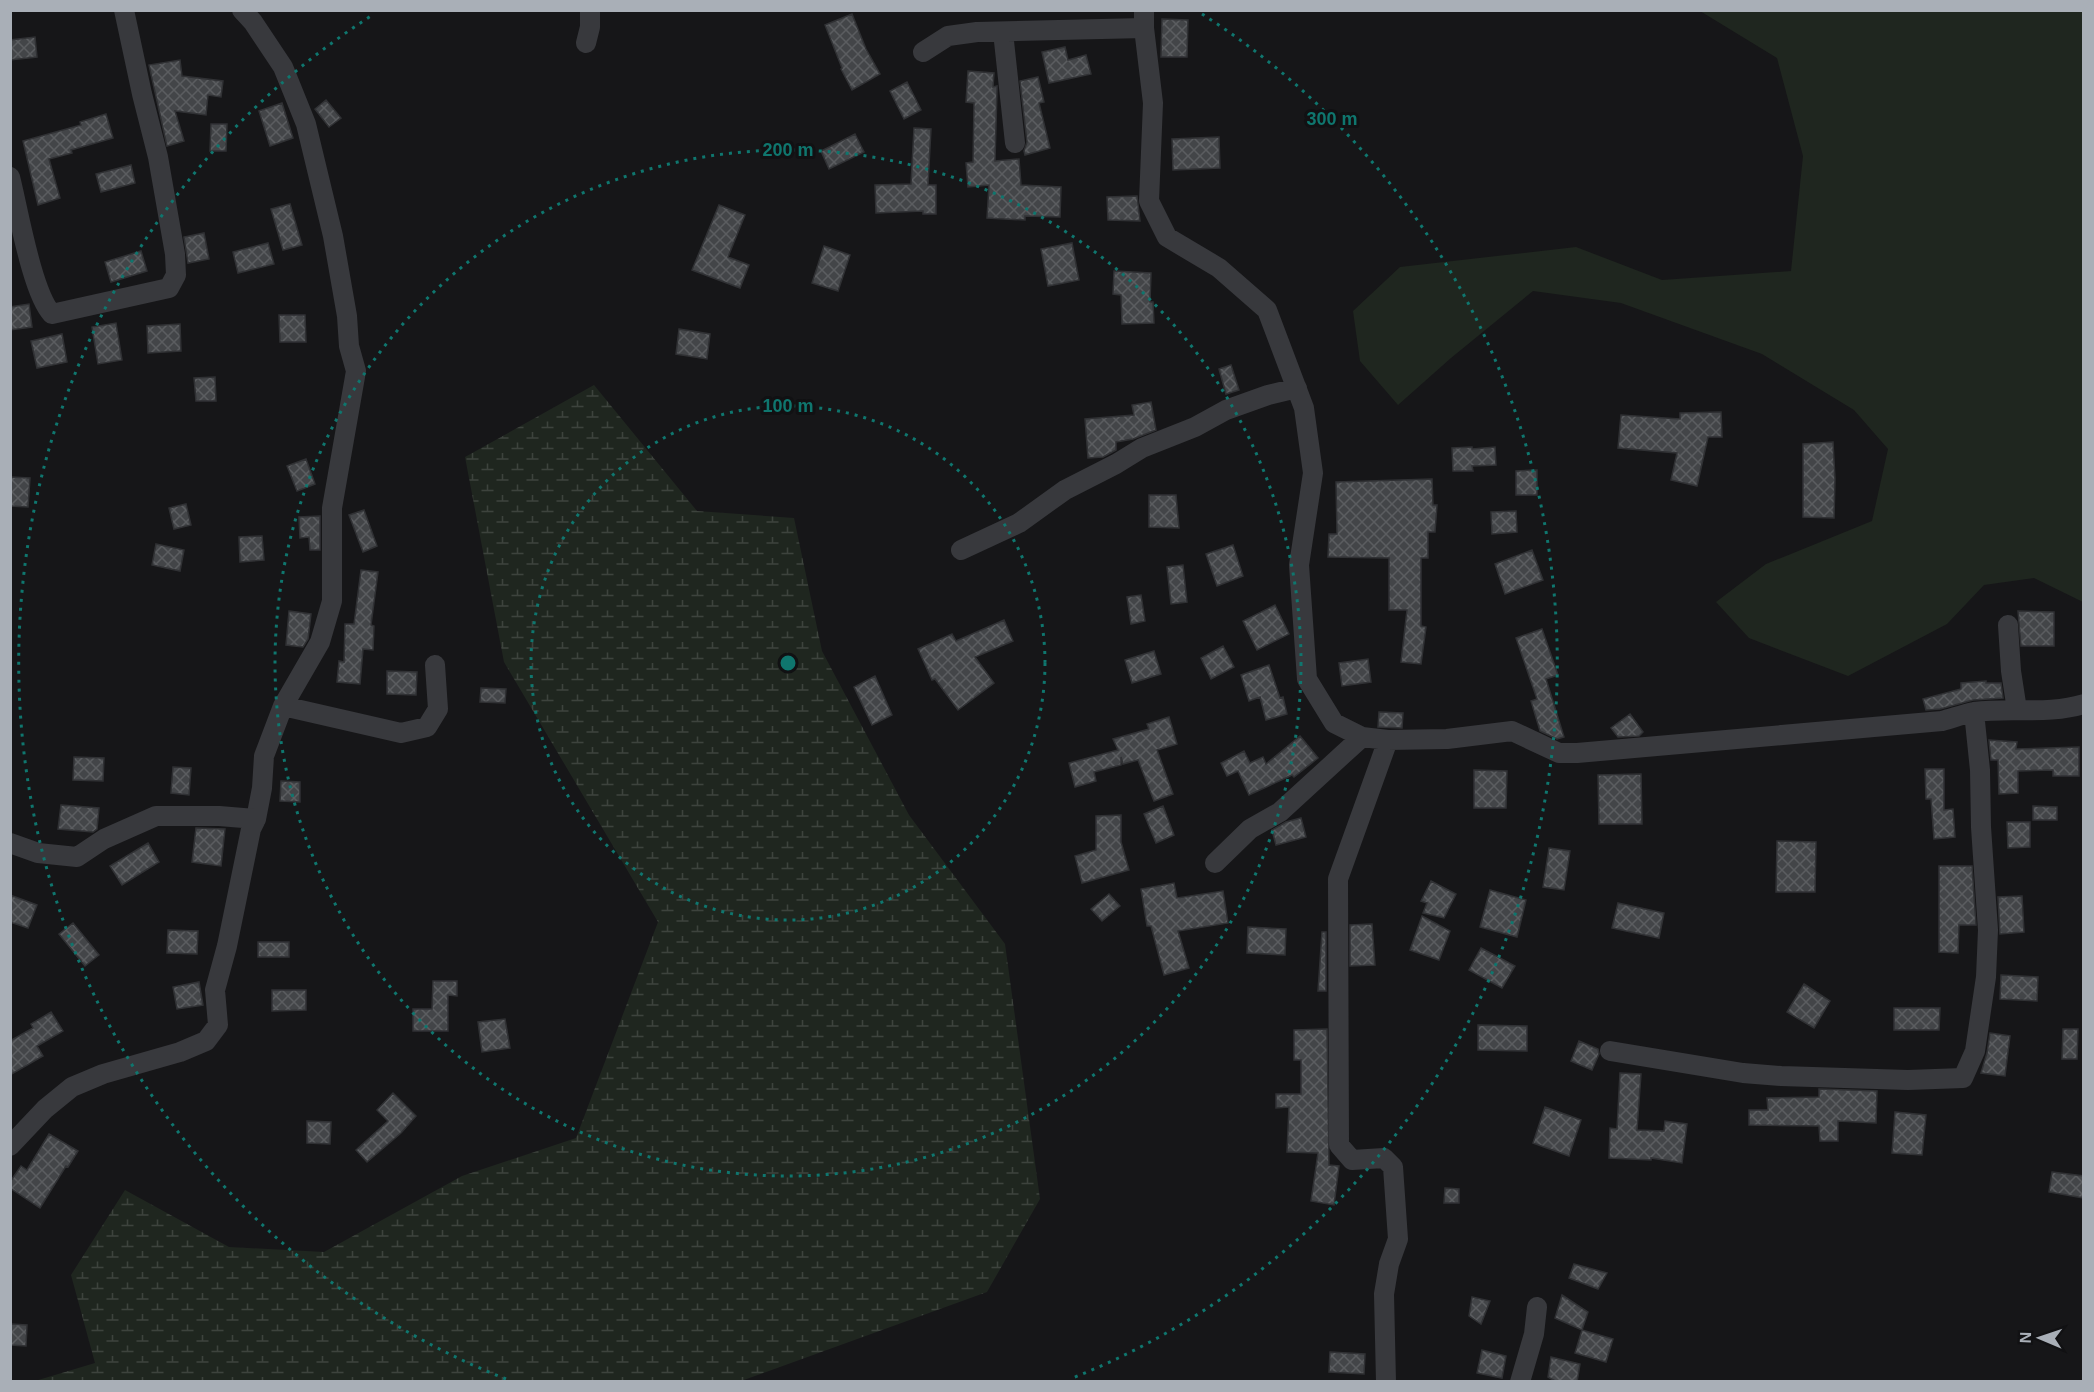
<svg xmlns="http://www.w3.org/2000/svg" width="2094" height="1392" viewBox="0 0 2094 1392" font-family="Arial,sans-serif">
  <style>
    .green { fill: #1f261f }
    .wetland { fill: url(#wetland-marsh) }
    .building { fill: url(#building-cross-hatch); stroke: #303134; stroke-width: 1.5 }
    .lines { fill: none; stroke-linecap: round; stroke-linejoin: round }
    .street { stroke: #38393d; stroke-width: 20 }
    .ring { fill: none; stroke: #0f766e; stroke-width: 3; stroke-dasharray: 3 6 }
    .centre { fill: #0f766e; stroke: #111113; stroke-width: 3 }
    .ring-label { font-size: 18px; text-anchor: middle; font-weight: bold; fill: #0f766e; stroke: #111113; stroke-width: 6; stroke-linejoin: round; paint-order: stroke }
  </style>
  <defs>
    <pattern id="wetland-marsh" width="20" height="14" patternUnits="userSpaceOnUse" patternTransform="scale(1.5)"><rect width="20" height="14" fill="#1f261f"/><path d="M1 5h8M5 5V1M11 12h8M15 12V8" fill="none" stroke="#3d433d"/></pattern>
    <pattern id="building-cross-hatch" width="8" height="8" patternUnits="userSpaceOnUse" patternTransform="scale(1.5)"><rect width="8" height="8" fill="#434548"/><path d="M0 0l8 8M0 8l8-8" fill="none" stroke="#5b5d60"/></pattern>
  </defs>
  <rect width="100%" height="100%" fill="#161618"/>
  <path class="green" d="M1700,11H2083V602L2034,578L1984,585L1947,624L1848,676L1749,638L1716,602L1766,564L1872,521L1888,449L1854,410L1762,354L1621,303L1533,291L1451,358L1398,405L1360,361L1353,311L1400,267L1576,247L1662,280L1791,271L1803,156L1777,58Z"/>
  <path class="wetland" d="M594,385L697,511L794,518L822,651L909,815L1005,944L1040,1199L987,1292L741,1381H35L95,1363L71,1275L125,1190L229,1247L324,1252L462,1176L576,1138L658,922L504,662L465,457Z"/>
  <path class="building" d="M852,14L866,49L880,74L852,90L841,69L842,68L825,25Z
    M1162,19L1188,20L1187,57H1161Z
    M35,37L37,57L10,60V40Z
    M1065,47L1068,60L1086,55L1091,74L1049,83L1042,52Z
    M180,60L182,76L223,81L221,97L208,95L206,115L175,111L184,141L167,146L149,65Z
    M968,71L994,73L993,87L997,86V90L995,161L1019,159L1021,185L1061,187L1060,217L1025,216V220L987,218L989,185L968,187L966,163L973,162L974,103L966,102Z
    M1038,77L1044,102L1039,103L1050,148L1025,155L1024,151L1027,142L1020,81Z
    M907,82L921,110L904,119L890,91Z
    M326,100L341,118L329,127L315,109Z
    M282,103L293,138L270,146L259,111Z
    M106,114L113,138L71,150L72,153L49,159L60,198L38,205L23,141L81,125L80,122Z
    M211,124H227L226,151H210Z
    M914,128L931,129L928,185H936V214H923V211L876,213L875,185L911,184Z
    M855,134L864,152L829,169L821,151Z
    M1219,137L1220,168L1173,170L1172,139Z
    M131,165L135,183L101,192L96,174Z
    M1137,196L1140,221L1108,220L1107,197Z
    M290,204L302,245L283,250L271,209Z
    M719,205L745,215L728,257L749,265L740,288L692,270Z
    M204,233L209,259L188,263L184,237Z
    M268,243L274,264L238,273L233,252Z
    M1072,243L1079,280L1048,286L1041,249Z
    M824,246L850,255L838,291L812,283Z
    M141,251L147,271L111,282L105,262Z
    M1114,271L1151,273L1150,302H1153L1154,323L1122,324L1121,295L1113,294Z
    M29,304L32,327L10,330V307Z
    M279,315H305L306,342H280Z
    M116,323L122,360L98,364L92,327Z
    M180,324L181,351L148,353L147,326Z
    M679,329L710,334L707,359L676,354Z
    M62,334L67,362L37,368L31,341Z
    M1231,365L1239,390L1226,394L1219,369Z
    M215,377L216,401H196L194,378Z
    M1151,402L1156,430L1133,439L1116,442V450L1103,457L1088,458L1085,419L1134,415L1132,405Z
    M1721,412L1722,437H1708L1697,486L1671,480L1677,453L1618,448L1621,415L1680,419V413Z
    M1833,442L1835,479L1834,518L1803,517V444Z
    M1472,447V449L1495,447L1496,465L1472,466L1473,471H1453L1452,448Z
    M306,459L315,484L297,491L287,466Z
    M1537,470V495H1516V471Z
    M10,477L30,478L28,507L10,506Z
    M1432,479L1433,505H1437L1435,532H1428V558H1421V626L1426,627L1421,664L1401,662L1407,610H1389V558L1328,557L1329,534H1337L1336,482Z
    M1149,495H1176L1179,528L1149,527Z
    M186,504L191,525L174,529L169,508Z
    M364,510L377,546L363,552L349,515Z
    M1516,511L1517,532L1492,534L1491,512Z
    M320,516V550H310L309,537L300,538L299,517Z
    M262,536L264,560L240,562L239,537Z
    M156,544L184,550L180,571L152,565Z
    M1233,545L1243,576L1217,586L1206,554Z
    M1532,550L1543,580L1505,594L1495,564Z
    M1183,565L1187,602L1171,604L1167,567Z
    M361,570L378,572L371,625L374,626L373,650L363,649L360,684L337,682L339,661L344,662L345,624H354Z
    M1141,595L1145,621L1131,624L1127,597Z
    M1275,605L1289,634L1257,650L1243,621Z
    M289,611L311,614L308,639L303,647L286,645Z
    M2018,611L2054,612V646H2021Z
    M1004,620L1013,641L975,657L994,683L958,710L935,679L932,680L918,649L952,634L956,641Z
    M1542,629L1558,675L1546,679L1564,737L1557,739L1540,731L1531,701L1537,699L1516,638Z
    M1223,646L1234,667L1211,679L1201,658Z
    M1154,651L1161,674L1132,683L1125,660Z
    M1368,659L1371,682L1342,686L1339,663Z
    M1269,665L1280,698L1283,697L1287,714L1266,720L1260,697L1249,701L1241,675Z
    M387,671L417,672L416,695L387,694Z
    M875,676L892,715L872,725L854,687Z
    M1986,681V683H2001L2003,698L1973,700L1940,709L1926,710L1923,699L1961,689V683Z
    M481,688L506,689L505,703L480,702Z
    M1379,712L1403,713L1402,728L1378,727Z
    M1630,714L1643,732L1639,736L1618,737L1611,728Z
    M1169,717L1177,744L1157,750L1173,794L1154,801L1138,760L1123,764L1121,757V765L1094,772L1096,781L1075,787L1069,763L1118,750L1113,739L1149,729L1147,724Z
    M1300,736L1318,758L1294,777L1292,775L1249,795L1238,771L1227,776L1221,763L1244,751L1250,763L1263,757L1266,764Z
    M1989,740L2017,742L2016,749L2079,747V776H2053V770L2018,771V793L1999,794L1998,760H1991Z
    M74,757L104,758L103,781L73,780Z
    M173,767L191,768L189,795L171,793Z
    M1925,769H1944V810L1953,809L1955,837L1934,839L1931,799H1926Z
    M1474,770L1507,771L1506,808H1474Z
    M1641,774L1642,824H1599L1598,775Z
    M281,781L300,782V802L280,801Z
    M61,805L99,808L97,829L93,832L58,829Z
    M1163,806L1174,835L1156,843L1144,814Z
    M2033,806L2057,807V820H2033Z
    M1121,815V842L1129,870L1082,883L1075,856L1096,850V816Z
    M1301,818L1306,837L1276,845L1272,830L1286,822Z
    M2007,822H2030V847L2008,848Z
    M196,828L225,829L221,866L192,862Z
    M1777,841L1816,842L1815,892H1776Z
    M148,843L159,862L122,885L110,866Z
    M1549,848L1570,851L1564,890L1543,887Z
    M1939,866H1972L1976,925H1959L1958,953L1939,952Z
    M1431,881L1456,894L1444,918L1423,913L1427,903L1421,901Z
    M1174,883L1177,898L1223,891L1228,923L1178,931L1189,968L1164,975L1151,926H1147L1141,889Z
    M1490,890L1526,900L1517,937L1480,927Z
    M1109,894L1120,906L1102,921L1091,909Z
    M10,895L37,905L28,928L10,922Z
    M2022,896L2024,932L2000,934L1998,897Z
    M1618,903L1664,913L1659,938L1612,928Z
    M1422,916L1450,931L1439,960L1410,950Z
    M73,923L99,955L85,966L59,934Z
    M1372,924L1375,965L1350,966V925Z
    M1248,927L1286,929L1285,955L1247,953Z
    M168,930L198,931L197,954L167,953Z
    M1322,932H1326V991H1318Z
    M258,942H289V957H258Z
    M1481,948L1515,966L1502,988L1469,970Z
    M2001,975L2038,977L2037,1001L2000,999Z
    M433,981H457V996L448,995V1031H413V1009H432Z
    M199,982L203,1005L177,1009L173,987Z
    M1804,984L1830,1001L1814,1028L1787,1012Z
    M272,990H306V1010L272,1011Z
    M1894,1008H1940L1939,1030H1894Z
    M51,1012L63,1031L37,1046L43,1056L10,1075V1041L33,1028L31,1024Z
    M505,1019L510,1048L482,1052L478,1022Z
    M1478,1025L1527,1026V1051L1478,1050Z
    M1327,1029L1329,1165L1339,1166L1334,1205L1311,1201L1318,1153L1287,1152L1289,1107L1276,1108V1094H1301V1060H1294V1030Z
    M2063,1029H2078L2077,1059H2062Z
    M1990,1033L2010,1036L2005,1076L1981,1073L1987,1053Z
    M1579,1041L1598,1049L1599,1054L1592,1070L1571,1061Z
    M1620,1073L1641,1074L1637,1130L1664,1131L1665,1121L1687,1124L1682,1163L1651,1158V1160L1609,1158L1610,1128L1617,1129Z
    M1819,1089L1877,1091L1876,1123L1838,1121V1141H1820L1819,1126L1749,1125V1110H1768L1767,1098L1819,1097Z
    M393,1093L416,1116L401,1133L367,1162L356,1150L388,1121L377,1110Z
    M1545,1107L1581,1120L1569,1156L1533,1143Z
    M1895,1112L1926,1115L1922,1155L1892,1153Z
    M307,1121L331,1122L330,1144L307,1143Z
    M49,1134L78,1151L68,1167L66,1166L40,1208L10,1188V1182L21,1166L27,1170Z
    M2052,1172L2084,1176V1198L2049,1192Z
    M1445,1188L1459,1189V1203H1444Z
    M1574,1264L1607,1273L1598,1289L1569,1278Z
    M1562,1295L1588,1312L1582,1330L1555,1318Z
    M1472,1297L1490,1301L1481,1324L1469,1316Z
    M10,1324L27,1325L26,1346L10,1345Z
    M1582,1330L1613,1339L1606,1362L1575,1353Z
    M1482,1350L1506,1356L1502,1378L1477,1373Z
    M1330,1352L1365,1354L1364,1374L1329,1372Z
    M1551,1357L1580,1364L1577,1382H1557L1548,1377Z"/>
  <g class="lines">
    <path class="street" d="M1144,10V28L1153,103L1149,201L1167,237L1219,268L1267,310L1304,408L1313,473L1299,565L1307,679L1334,723L1362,737L1388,740L1447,739L1512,731L1559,753H1577L1942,721C1953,718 1964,714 1974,712C2011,707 2048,715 2084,704
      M1003,32L1015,143
      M586,43L590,27V10
      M923,52L948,36L977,32L1144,28
      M10,177C18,208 32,293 52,314L169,288L176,275L175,254L158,157L142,94L124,10
      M961,550L1019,523L1065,490L1116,464L1142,448L1195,427L1226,410L1268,395L1297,388
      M2008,625L2011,671L2017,710
      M283,706L401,733L427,727L438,709L435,665
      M10,843L38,853L77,857L104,839L156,816H219L256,819
      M1215,863L1250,829L1280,812L1362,737
      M1610,1051L1743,1073L1781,1076L1908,1080L1963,1078L1975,1051L1986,977L1988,930L1981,827L1980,770L1974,712
      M10,1146L45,1109L72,1087L103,1074L180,1052L206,1041L218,1025L215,990L227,946L251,829L256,819L262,788L264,756L283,706L320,642L332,601V508L356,371L349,346L347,316L333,236L306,124L283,67L253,22L242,10
      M1386,1382L1384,1294L1389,1264L1398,1239L1393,1167L1384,1158L1352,1160L1339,1145L1338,879L1388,740
      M1520,1382L1534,1334L1537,1307"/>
  </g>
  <g class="ring">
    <circle cx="788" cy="663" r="257"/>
    <circle cx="788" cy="663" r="513"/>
    <path d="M506 1379A770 770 0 0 1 374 14M1202 14A770 770 0 0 1 1070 1379"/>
  </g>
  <circle cx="788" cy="663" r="9" class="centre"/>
  <g class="ring-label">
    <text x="1332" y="125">300 m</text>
    <text x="788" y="156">200 m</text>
    <text x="788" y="412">100 m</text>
  </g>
  <rect width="2094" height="1392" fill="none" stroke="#a9afb7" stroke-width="24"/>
  <g transform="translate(2040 1338) rotate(272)" stroke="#111113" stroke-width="4.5" paint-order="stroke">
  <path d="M0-4.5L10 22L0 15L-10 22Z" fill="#a9afb7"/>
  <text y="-9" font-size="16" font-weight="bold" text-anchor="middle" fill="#a9afb7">N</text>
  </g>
</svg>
